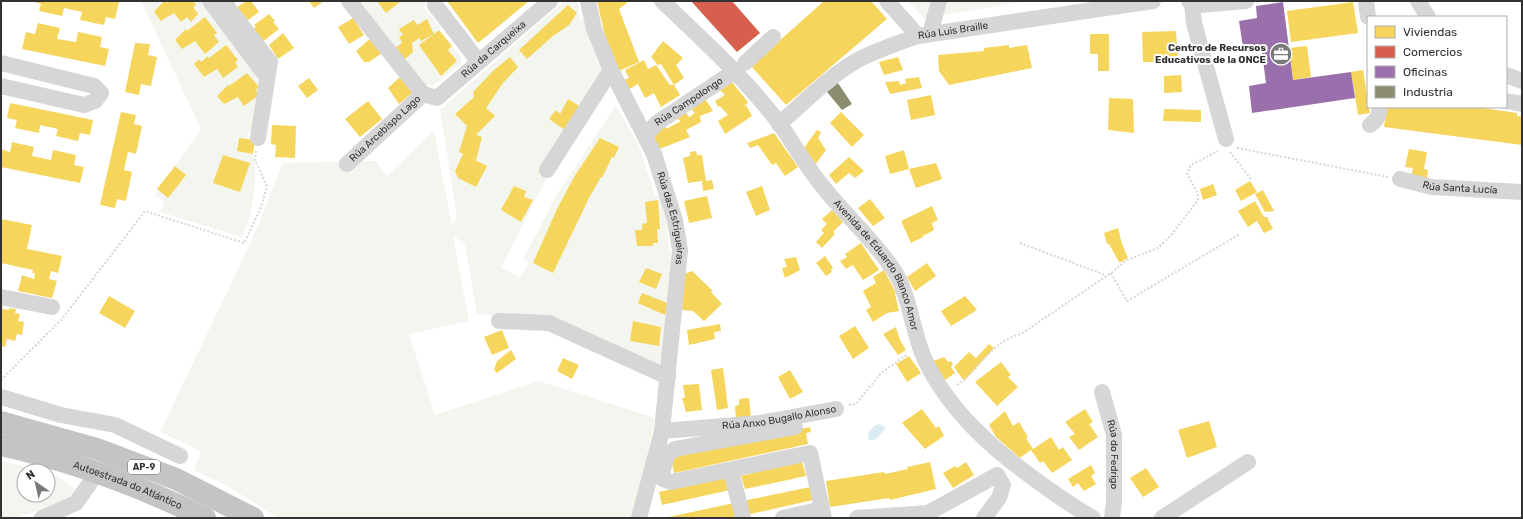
<svg xmlns="http://www.w3.org/2000/svg" width="1523" height="519" viewBox="0 0 1523 519" font-family="Rubik,sans-serif">
  <style>
    .green { fill: #f2f6ee }
    .water { fill: #dbebf4 }
    .homes { fill: #f6d55c }
    .shops { fill: #d6604d }
    .offices { fill: #9970ab }
    .industry { fill: #8c8c6e }
    .lines { fill: none; stroke-linecap: round; stroke-linejoin: round }
    .path { stroke: #d6d6d6; stroke-width: 2; stroke-dasharray: 2 2; stroke-linecap: butt }
    .minor { stroke: #d6d6d6; stroke-width: 16 }
    .highway { stroke: #c4c4c4; stroke-width: 22 }
    .labels { text-anchor: middle; dominant-baseline: central; stroke-width: 4; stroke-linejoin: round; paint-order: stroke }
    .shield { fill: #fff; stroke: #707070; stroke-width: 1 }
    .shield-label { font-size: 9px; font-weight: bold; fill: #323232 }
    .street-label { font-size: 10px; fill: #323232; stroke: #fff }
    .poi-label { font-size: 10px; font-weight: bold; fill: #323232; stroke: #fff; text-anchor: end }
  </style>
  <rect width="100%" height="100%" fill="#fff"/>
  <path class="green" d="M141,1H201L263,82L256,129L248,132C247,142 252,149 254,159C257,187 253,212 242,237L160,212L165,202L155,195L201,129Z
    M355,1H436L422,6L441,27L439,31L461,57V64L433,86L423,85Z
    M564,1H578L579,20L585,19L606,72L547,177L501,268L520,277L529,263L523,259L558,193L616,105L639,146L655,196L667,192L677,229L667,231L672,265L662,368L557,321L477,314L465,245L453,235L469,321L409,334L435,415L539,381L655,418L634,518H278L229,487L194,470L201,451L160,432L252,240L283,163L376,161L387,176L434,131L452,227L457,217L440,110Z
    M908,1H1027L924,18Z
    M1,461L42,471H24V495H48V473L57,475L78,491L66,504L11,518H4L1,514Z"/>
  <path class="water" d="M880,424L886,428L875,440H869L868,433L875,425Z"/>
  <path class="homes" d="M31,1H111L119,2L115,19L106,17L104,25L80,20L82,12L64,8L62,16L39,11L41,4Z
    M164,1L167,3L169,1H193L196,5L193,7L198,14L191,22L187,17L181,22L174,13L161,21L154,12Z
    M247,1H251L259,12L245,22L236,8Z
    M309,1H324L314,8Z
    M377,1H401L386,13Z
    M447,1H529L478,43Z
    M597,1H625L627,3L619,9L639,62L619,71L609,53Z
    M824,1H871L887,19L786,105L751,66Z
    M1353,2L1358,33L1291,42L1287,11Z
    M568,5L577,13L569,25L553,36L527,59L519,50Z
    M269,14L275,21L273,22L279,29L261,43L253,29L256,27L254,25Z
    M205,17L217,33L214,35L219,42L205,54L195,41L182,49L175,40L186,29L187,31Z
    M353,18L364,35L349,44L338,27Z
    M427,19L434,34L439,30L452,46L448,50L457,61L441,76L419,45L434,34L421,41L419,38L412,43L413,52L403,61L394,49L402,43L399,37L403,35L399,29L414,20L417,25Z
    M38,23L60,28L57,39L76,42L78,32L102,37L100,47L109,49L105,66L22,49L26,32L35,34Z
    M1176,31L1178,61L1163,62L1162,55H1159V62H1143L1142,32Z
    M283,33L294,48L278,59L269,45Z
    M1090,34H1109V71H1098V54H1090Z
    M372,37L385,51L369,62H364L356,51Z
    M663,41L683,58L676,65L684,78L674,85L661,64L658,65L651,57Z
    M135,43L150,44L148,55L157,57L151,86L141,84L139,95L125,92Z
    M226,45L238,60L235,62L238,67L223,78L217,69L204,77L194,64L199,59L201,62L208,56L209,58Z
    M1009,45V48L1027,45L1032,68L949,85L939,71L938,55L984,51V48Z
    M1307,46L1311,77L1293,80L1289,48Z
    M510,57L518,67L503,83L486,108L495,116L476,135L482,137L476,160L471,158L487,166L476,187L458,178L455,171L463,154L459,152L467,126L455,114L474,97L473,92L493,71Z
    M898,57L903,70L884,75L879,62Z
    M644,60L648,69L656,65L670,85H674L680,95L661,107L654,93L645,98L638,84L628,90L624,80L629,78L625,70Z
    M1363,70L1370,113L1358,115L1351,72Z
    M247,73L259,87L256,90L259,95L244,106L238,97L224,104L217,96L228,85L229,86Z
    M1181,75L1182,92L1164,93V76Z
    M400,77L413,92L399,104L388,88Z
    M919,77L922,88L890,94L885,82L899,81L900,85L906,83L905,79Z
    M309,78L318,90L307,98L298,86Z
    M731,81L748,102L743,107L746,105L752,116L725,134L718,121L728,115L720,106L718,107L715,101L725,95L720,90Z
    M931,95L935,115L911,120L907,100Z
    M704,97L713,111L700,116L701,122L686,130L690,137L657,150L654,137L665,123L666,129L681,121L674,117L684,110L689,117L695,113L690,108Z
    M1109,98L1133,99L1134,133L1108,130Z
    M568,99L586,110L571,134L549,119L556,110L560,114Z
    M368,101L382,119L360,137L345,119Z
    M10,103L93,120L90,135L80,133L78,141L56,136L58,129L40,125L39,133L15,128L17,120L7,118Z
    M1387,107H1476L1517,113V116L1522,117V145L1384,127Z
    M1164,109L1201,110V122L1163,121Z
    M121,112L136,115L134,124L142,126L136,154L128,152L124,170L132,172L126,201L117,199L115,208L100,205Z
    M841,112L864,135L852,147L830,123Z
    M272,125L296,126L295,158L275,157L276,145L271,144Z
    M817,130L821,132L818,138L826,150L815,165L803,149Z
    M774,133L798,167L785,176L776,163L772,165L758,145L750,148L747,143Z
    M239,138L255,140L253,154L237,151Z
    M600,138L619,147L614,158L612,157L602,178L601,177L589,198L553,273L533,263L557,209L574,177Z
    M12,142L34,147L32,156L51,160L53,150L76,155L74,165L84,167L80,183L1,167V149L10,152Z
    M1409,149L1427,152L1424,169L1428,170L1427,178L1411,176L1413,168L1405,167Z
    M904,150L909,169L890,174L885,156Z
    M696,151L697,155H702L706,181L712,180L714,189L703,191L702,181L688,183L683,158L690,156V152Z
    M223,155L250,163L240,192L213,183Z
    M849,157L864,171L855,178L849,173L836,184L829,175Z
    M936,163L942,179L916,188L909,169Z
    M175,166L186,175L168,198L157,189Z
    M1250,181L1257,192L1241,201L1235,190Z
    M1213,184L1217,195L1203,200L1200,189Z
    M514,186L526,191L524,197L533,200L521,222L501,210Z
    M762,186L770,210L756,216L746,192Z
    M1263,190L1274,211L1265,212L1255,194Z
    M707,196L712,218L689,223L684,201Z
    M870,199L885,218L873,226L858,208Z
    M658,200L660,229H657L658,243H653V246H637L635,230H642V224L647,223L645,202Z
    M1255,201L1264,217H1267L1273,229L1264,233L1257,221L1248,227L1238,211Z
    M932,206L938,220L932,223L934,230L923,236V237L911,243L901,221Z
    M832,210L843,222L833,232L835,234L822,248L816,242L824,233L821,230L827,224L822,219Z
    M1,219L32,225L27,249L62,256L58,273L51,271L49,279L57,281L52,298L18,291L22,275L34,279L35,273H32L33,270L1,263Z
    M1118,228L1122,244L1128,258L1121,262H1119L1109,244H1107L1104,233Z
    M861,243L879,270L863,280L853,265L846,269L840,261L847,257L845,254Z
    M825,256L833,268L831,270L832,272L826,276L816,263Z
    M796,257L800,270L785,278L782,268L787,267L784,259Z
    M927,263L936,276L915,291L907,277Z
    M646,268L662,274L656,289L639,282Z
    M884,270L896,293L895,294L899,311L887,313L873,322L866,310L871,307L863,291L876,283L873,277Z
    M692,271L713,291L711,292L722,304L704,321L693,311L682,310L684,274Z
    M642,293L667,303L665,315L638,303Z
    M109,296L135,311L125,328L99,313Z
    M965,296L977,310L951,326L941,311Z
    M1,305H3L2,309L9,310V308L16,309L15,313L20,314L18,321L24,322L22,335L17,334L15,341L7,339L5,347L1,346Z
    M633,321L661,327L659,346L630,341Z
    M720,324L721,331L714,332L715,339L689,345L687,330Z
    M855,326L869,348L853,359L839,336Z
    M896,327L900,340L906,350L898,355L883,334Z
    M502,330L509,348L492,355L484,337Z
    M989,344L994,348L964,381L954,367L969,352L976,358Z
    M511,350L516,359L497,373L494,370L497,361Z
    M909,356L921,373L907,382L896,364Z
    M944,357L948,362L951,361L953,364L951,367L955,373L945,380L933,361Z
    M563,358L579,365L572,379L557,371Z
    M1001,362L1011,375L1008,377L1018,387L997,406L975,382Z
    M723,368L728,408L717,410L711,370Z
    M790,370L803,392L790,399L778,377Z
    M699,384L702,410L686,412L682,398H685L683,385Z
    M749,398L751,418L736,419L735,406L739,405V399Z
    M922,409L936,428L939,426L944,436L925,449L902,423Z
    M1085,409L1093,422L1089,424L1098,437L1079,450L1069,437L1075,434L1065,422Z
    M1005,411L1013,426L1019,422L1028,437L1026,438L1033,449L1051,437L1059,450L1063,447L1072,460L1052,473L1043,461L1040,463L1031,450L1020,458L996,437L989,425Z
    M1209,421L1217,447L1187,458L1178,430Z
    M810,427L811,432L806,433L808,444L674,473L672,463L666,458Z
    M802,461L806,476L745,489L741,476Z
    M930,462L936,489L890,500L889,498L830,507L826,481L884,472L885,474L908,469L907,467Z
    M966,462L974,475L953,488L943,473L955,466L957,468Z
    M1091,465L1095,473L1091,476L1096,484L1084,491L1078,483L1073,487L1068,479Z
    M1146,468L1159,487L1143,497L1130,478Z
    M727,477L730,490L662,505L659,492Z
    M810,487L813,500L746,515L743,501Z
    M734,503L737,517L669,518V517Z"/>
  <path class="shops" d="M691,1H732L760,33L737,52Z"/>
  <path class="offices" d="M1283,2L1293,80L1351,72L1355,98L1252,113L1249,86L1266,83L1261,45L1243,47L1239,21L1257,18L1256,6Z"/>
  <path class="industry" d="M838,83L852,104L842,110L827,92Z"/>
  <g class="lines">
    <path class="path" d="M1237,148L1388,177
      M1230,152L1251,179
      M1020,243L1105,275
      M1111,273L1127,301L1240,234
      M1,380L62,319L145,211L244,243L260,210L267,187L255,160L256,151
      M957,385C981,369 988,343 1021,334L1111,273L1127,260L1158,248L1172,234L1198,200V194L1187,174L1191,165L1218,151
      M849,405L856,404L881,373L908,354"/>
    <g class="minor">
      <path d="M210,1L263,72"/>
      <path d="M223,1L270,62L258,138"/>
      <path id="s1" d="M349,1L423,94L437,98L550,1"/>
      <path id="s2" d="M588,1L594,29L611,70L654,154L675,220L680,250L662,431L639,518"/>
      <path id="s3" d="M662,1C703,40 745,78 779,123C794,144 807,168 824,188C847,217 875,241 895,272C911,299 912,332 925,360C951,414 996,452 1044,486C1060,497 1076,509 1093,518"/>
      <path d="M887,1L918,36"/>
      <path d="M1189,1L1192,4L1194,23L1226,139"/>
      <path d="M1366,1L1368,17"/>
      <path d="M1418,1L1428,17"/>
      <path d="M1192,4L1200,5L1246,1"/>
      <path d="M435,5L479,62"/>
      <path d="M930,34L939,1"/>
      <path d="M1,63L94,86L101,93L95,101L84,105L1,86"/>
      <path d="M745,63L773,37"/>
      <path d="M1506,75L1522,81"/>
      <path d="M1506,101L1522,104"/>
      <path id="s4" d="M779,124C805,102 829,76 858,60C877,50 898,43 918,36L1153,1"/>
      <path d="M1370,125C1377,120 1379,116 1380,107"/>
      <path id="s5" d="M645,136L657,123L735,71"/>
      <path id="s6" d="M347,164L423,94"/>
      <path d="M547,170L611,70"/>
      <path id="s7" d="M1400,179L1432,187L1522,192"/>
      <path d="M1,297L52,307"/>
      <path d="M499,321L549,323L668,377"/>
      <path id="s8" d="M1102,392L1114,435V502L1112,518"/>
      <path d="M1,397L61,415L115,425L180,456"/>
      <path d="M795,427L675,449L667,455L662,474L663,479L671,482L810,453L824,518"/>
      <path id="s9" d="M662,431L760,423L836,409"/>
      <path d="M731,471L743,518"/>
      <path d="M42,518L76,503L90,483"/>
      <path d="M783,518L822,509"/>
      <path d="M857,518L928,513L997,475L1003,485L999,498L984,518"/>
      <path d="M1162,518L1248,462"/>
    </g>
    <g class="highway">
      <path d="M1,422L97,449L176,479L253,518"/>
      <path id="s10" d="M1,445C72,461 140,486 205,518"/>
    </g>
  </g>
  <defs>
    <g id="office-disc" transform="scale(1.15)"><circle r="9.5" fill="#7a7a7a" stroke="#fff"/><path d="M-6-3h4V-5.5h4V-3h4V5H-6ZM-1-4.5V-3h2v-1.5ZM-6 0V1H6V0Z" fill="#fff"/></g>
  </defs>
  <g fill-rule="evenodd">
    <use href="#office-disc" x="1281" y="54"/>
  </g>
  <g class="labels">
    <rect class="shield" x="128" y="460" width="32" height="14" rx="3"/>
    <g class="shield-label">
      <text x="144" y="467">AP-9</text>
    </g>
    <g class="street-label">
      <text stroke="none"><textPath href="#s4" startOffset="202">Rúa Luis Braille</textPath></text>
      <text stroke="none"><textPath href="#s1" startOffset="208">Rúa da Carqueixa</textPath></text>
      <text stroke="none"><textPath href="#s5" startOffset="56">Rúa Campolongo</textPath></text>
      <text stroke="none"><textPath href="#s6" startOffset="52">Rúa Arcebispo Lago</textPath></text>
      <text stroke="none"><textPath href="#s7" startOffset="61">Rúa Santa Lucía</textPath></text>
      <text stroke="none"><textPath href="#s2" startOffset="234">Rúa das Estrigueiras</textPath></text>
      <text stroke="none"><textPath href="#s3" startOffset="343">Avenida de Eduardo Blanco Amor</textPath></text>
      <text stroke="none"><textPath href="#s9" startOffset="118">Rúa Anxo Bugallo Alonso</textPath></text>
      <text stroke="none"><textPath href="#s8" startOffset="64">Rúa do Fedrigo</textPath></text>
      <text stroke="none"><textPath href="#s10" startOffset="133">Autoestrada do Atlántico</textPath></text>
    </g>
    <g class="poi-label">
      <text x="1266" y="48">Centro de Recursos<tspan x="1266" dy="12">Educativos de la ONCE</tspan></text>
    </g>
  </g>
  <rect width="1523" height="519" fill="none" stroke="#323232" stroke-width="4"/>
  <rect x="1367" y="16" width="140" height="92" fill="#ffffff" stroke="#adadad"/>
  <rect x="1375" y="26" width="20" height="12" fill="#f6d55c" stroke="#adadad"/>
  <text x="1403" y="36" font-size="12" fill="#323232">Viviendas</text>
  <rect x="1375" y="46" width="20" height="12" fill="#d6604d" stroke="#adadad"/>
  <text x="1403" y="56" font-size="12" fill="#323232">Comercios</text>
  <rect x="1375" y="66" width="20" height="12" fill="#9970ab" stroke="#adadad"/>
  <text x="1403" y="76" font-size="12" fill="#323232">Oficinas</text>
  <rect x="1375" y="86" width="20" height="12" fill="#8c8c6e" stroke="#adadad"/>
  <text x="1403" y="96" font-size="12" fill="#323232">Industria</text>
  <g transform="translate(36 483) rotate(326)"><circle r="19" fill="#ffffff" stroke="#adadad"/>
  <path d="M0-3L7 15L0 10L-7 15Z" fill="#7a7a7a"/>
  <text y="-6" font-size="11" font-weight="bold" text-anchor="middle" fill="#323232">N</text>
  </g>
</svg>
